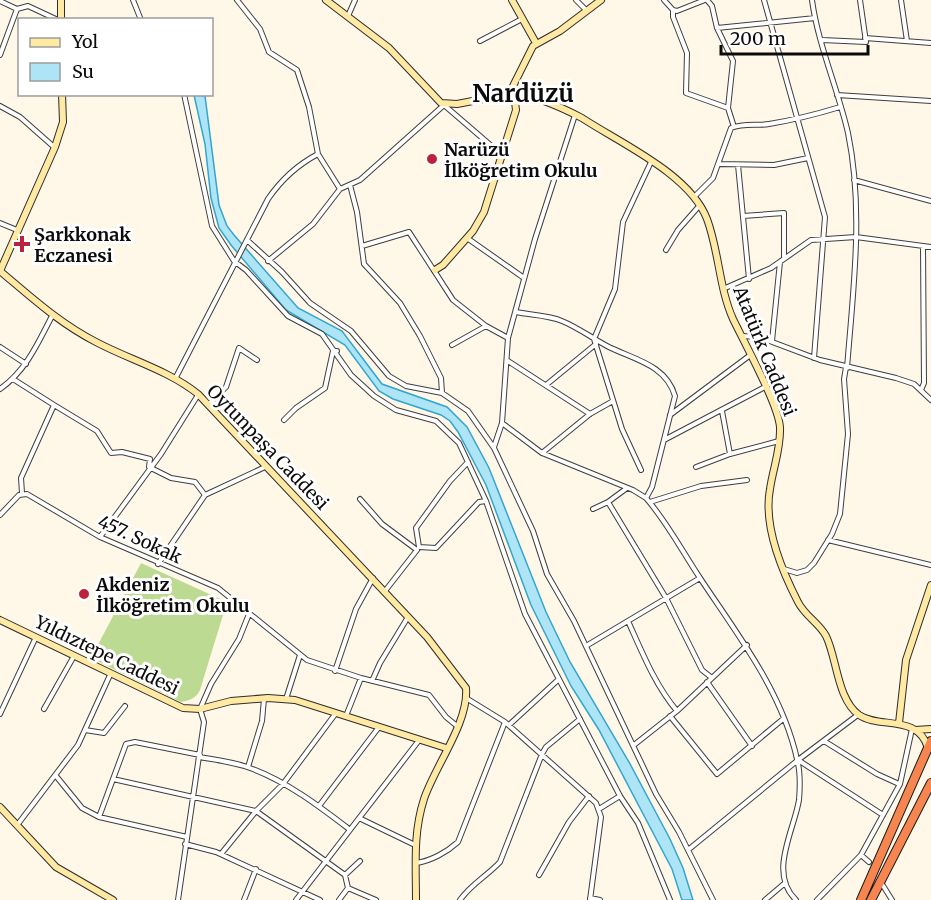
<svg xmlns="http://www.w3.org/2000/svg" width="931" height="900" viewBox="0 0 931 900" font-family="Merriweather,serif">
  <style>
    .forest { fill: #bcda92 }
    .water { fill: #ade5f7; stroke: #33a5cf; stroke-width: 1.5 }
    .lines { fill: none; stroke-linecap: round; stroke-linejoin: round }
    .street-casing { stroke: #3e3e3e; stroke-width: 6 }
    .secondary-casing { stroke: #2d2d2d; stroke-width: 8 }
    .highway-casing { stroke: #1c1c1c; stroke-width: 10 }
    .street { stroke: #fff; stroke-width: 4 }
    .secondary { stroke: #ffe9a3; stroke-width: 6 }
    .highway { stroke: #f7854f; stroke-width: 8 }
    .poi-dot { fill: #bc223e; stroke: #fff; stroke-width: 2 }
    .labels { text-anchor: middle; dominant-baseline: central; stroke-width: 6; stroke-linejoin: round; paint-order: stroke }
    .poi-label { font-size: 18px; font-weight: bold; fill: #0b0b0b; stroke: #fff; text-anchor: start }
    .street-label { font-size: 18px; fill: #0b0b0b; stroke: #fff }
    .district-label { font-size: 24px; font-weight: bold; fill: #0b0b0b; stroke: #fff }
  </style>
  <rect width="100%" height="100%" fill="#fff8e8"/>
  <path class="forest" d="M141,563L227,602L200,690C196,698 191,700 181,702L91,658Z"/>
  <path class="water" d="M194,95L205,96L219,205L227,226L234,235L298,308L342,331L382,384L447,407L467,427L489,468L546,612L570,662L629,762L670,839L683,868L693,900H682L672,869L599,730L571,686L531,605L486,485L458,432L450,421L441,415L393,399L379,391L345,345L286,310L231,245L219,228L211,198L205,144Z"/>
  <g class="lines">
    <g class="street-casing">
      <path id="street" d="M133,0L141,20
        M237,0L260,29L269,52L297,70L309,107L318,154L340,189
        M576,0L587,11
        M664,0L673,10L677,11L705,0
        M707,0L712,6L717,28L733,61L728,108L734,127
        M764,0L825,217L814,358
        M812,0C818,45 838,89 848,133C864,210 853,291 847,368
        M901,0L907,41
        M0,1L17,9
        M673,10V17L687,53L686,93L728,108
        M348,16L355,0
        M717,28L815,18
        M865,38L931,43
        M822,40L866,42L860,0
        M480,41L522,19
        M0,55L17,9L28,6L58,20
        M184,94L212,226L234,261L246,270L288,316L322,334L351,375L374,396L396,410L436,421L459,443L486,501L525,614L620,796
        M837,95L931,101
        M0,106L20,117L54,147
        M720,164L774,165L808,158
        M738,165L749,279
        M854,180L931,201
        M350,185L357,212L364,264L400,303L420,336L441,378L442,393
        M694,197L713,178L731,128C743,123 757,126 769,124C794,120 817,114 840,107
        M743,216L784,213V257
        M0,223L17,230
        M467,238L524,278
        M247,240L282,272L310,303L351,331L389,376L406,386L442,393L468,411L494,448L533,531L547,574L574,621L656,794L679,832L713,900
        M362,246L409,232L453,300L486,326L508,338
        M666,250L678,230L700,205
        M268,261L313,224L340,189L360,180L444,105L502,155
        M723,289L771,268L811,240L856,237L931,247
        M516,312C530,315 549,315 562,321C577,327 592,338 607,346C632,359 666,364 675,396L652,487L646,498
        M742,336L759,337L820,360L896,378L914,384L931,400
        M772,341L780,262
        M452,345L486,326
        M0,347L26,364
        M508,361L590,414
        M13,379L54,405L21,478L22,493
        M175,379L268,199C281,180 297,165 318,154
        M546,385L596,344
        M0,389C26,371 38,343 52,316
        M921,390L924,383L923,246
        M209,404L226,387L239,348L257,360
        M54,405L97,431L111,453L122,452L150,459L149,467L171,478L195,482L205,495
        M722,411L730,454L779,441
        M670,415L749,356
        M284,420L296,408L325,388L333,351H337
        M502,423L542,453L633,490L646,498C667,522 682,551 700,578C737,634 782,691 797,759C800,770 800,788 799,800C794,831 768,873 796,900
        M664,440L765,387
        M494,447L502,423L508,338L535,239L575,115
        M542,453L590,414L613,401
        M696,467L730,454
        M641,470L622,429L594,339L615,289L623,222L651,162
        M360,499L382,524L417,550
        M608,502L666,598L702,670L712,678
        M650,502L701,486L747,480
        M593,509L608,502L627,488
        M0,515L19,495L27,494L100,537L218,588L307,660L361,678L429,695L446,717L457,726
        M100,537L161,454L198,395
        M828,540L931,565
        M419,547L416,528L450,481L468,462
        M419,547L436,548L479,502L486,501
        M158,564L205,495L265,467
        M784,569L797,573L807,570L814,563L832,534L840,514L848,434L844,379L846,367
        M385,591L417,550
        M628,621C642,652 655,685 677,711
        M586,646L700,578
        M335,671L356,609L373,578
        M372,681L380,663L408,617
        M707,682L752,746
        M466,698L505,722L596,803L601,817L590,900
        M286,699L300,655
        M44,709L74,656
        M0,714L36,637
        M346,716L361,678
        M670,716L717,774L783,719
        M509,725L559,679
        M85,730L104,733L125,706
        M824,741L877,774L899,784
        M634,745L677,711L747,645
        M199,757C216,760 234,762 250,768C286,781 319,806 349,829
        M798,760L859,714
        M248,767L262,721L264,699
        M56,776L82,808L99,817L187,837
        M113,779L256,811L345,875L348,888
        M319,806L379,727
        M599,809L620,796L638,823L670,900
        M99,817L126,744L135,742L200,755
        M359,818L415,845
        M18,824L78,745L110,675
        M185,844L216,852L320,900
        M688,850L798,760L883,815
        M221,854L256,811L283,784L336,713
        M861,855L869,862
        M416,863C431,861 447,852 458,842L505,722
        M345,875L360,861
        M539,875L569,822L589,796
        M882,884L892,900
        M590,898L600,900
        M178,900L204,722L200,709L211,684L239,639L249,614
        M244,900L256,869
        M296,900L420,739
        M339,900L348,888L376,900
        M460,900C471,884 487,876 500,862L542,754L546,747L580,719
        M765,900L785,883
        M817,900L861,855L900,784L912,729"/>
    </g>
    <g class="secondary-casing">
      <path id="secondary" d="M326,0L389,48L441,103L457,104L499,96
        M512,0L536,43
        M61,20V0
        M62,94L63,122L55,147L0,271C31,297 59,323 96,342C130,360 168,370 198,394L427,637L466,688C469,722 435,766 424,799C413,833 416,865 416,900
        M516,102L499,96C519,87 563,108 582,118C620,143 690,174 707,219C719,251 719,288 733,319C745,344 778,404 780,427C781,449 773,468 770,489C763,526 781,569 798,602C805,616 819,623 826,636C837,658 837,699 859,715C880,729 918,714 928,748
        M435,270L443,265L473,231L484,212L516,110L513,86L533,46L560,31L601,0
        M0,620L183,708L200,709L231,701L268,698L295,700L446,748
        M899,723L906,660L931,585
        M915,730L931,729
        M0,807L56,867L113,900"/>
    </g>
    <g class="highway-casing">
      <path id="highway" d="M861,900L931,741
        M871,900L931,783"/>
    </g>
    <use href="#street" class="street"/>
    <use href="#secondary" class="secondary"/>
    <use href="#highway" class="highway"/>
  </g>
  <g class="poi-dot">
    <circle cx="432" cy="159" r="6"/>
    <path d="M19 235h6v6h6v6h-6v6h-6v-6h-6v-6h6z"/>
    <circle cx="84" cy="594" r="6"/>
  </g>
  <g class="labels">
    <g class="poi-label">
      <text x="444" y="149">Narüzü<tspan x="444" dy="21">İlköğretim Okulu</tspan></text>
      <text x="34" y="234">Şarkkonak<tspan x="34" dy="21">Eczanesi</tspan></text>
      <text x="96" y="584">Akdeniz<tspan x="96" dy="21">İlköğretim Okulu</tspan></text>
    </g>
    <g class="street-label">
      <text transform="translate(765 351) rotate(68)">Atatürk Caddesi</text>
      <text transform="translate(268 447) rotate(46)">Oytunpaşa Caddesi</text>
      <text transform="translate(140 539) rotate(25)">457. Sokak</text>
      <text transform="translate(107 655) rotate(26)">Yıldıztepe Caddesi</text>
    </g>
    <g class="district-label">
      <text x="523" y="93">Nardüzü</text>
    </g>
  </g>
  <rect x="18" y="18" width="195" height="78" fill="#ffffff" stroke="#9d9d9d" stroke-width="1.5"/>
  <rect x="30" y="38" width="30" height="9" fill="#ffe9a3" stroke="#9d9d9d" stroke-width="1.5"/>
  <text x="72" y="48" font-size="18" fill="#0b0b0b">Yol</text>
  <rect x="30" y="63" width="30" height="18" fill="#ade5f7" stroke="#9d9d9d" stroke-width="1.5"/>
  <text x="72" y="78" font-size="18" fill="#0b0b0b">Su</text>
  <path d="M721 45v9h147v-9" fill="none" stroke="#0b0b0b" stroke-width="3"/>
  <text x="730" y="45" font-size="18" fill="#0b0b0b" stroke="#ffffff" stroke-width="4.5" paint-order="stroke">200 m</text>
</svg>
